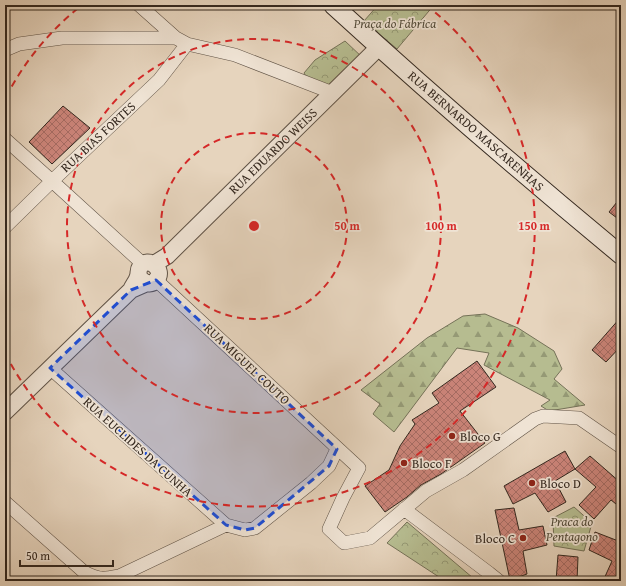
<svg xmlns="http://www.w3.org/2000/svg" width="626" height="586" viewBox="0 0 626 586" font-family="'Gentium Book Plus',serif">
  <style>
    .forest { fill: url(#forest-firs); stroke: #757258 }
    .park { fill: url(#park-crowns); stroke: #757258 }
    .building { fill: url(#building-cross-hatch); stroke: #34281f }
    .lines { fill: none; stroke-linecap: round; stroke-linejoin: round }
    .minor-casing { stroke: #605346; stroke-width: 14 }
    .tertiary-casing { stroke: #605346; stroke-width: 18 }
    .secondary-casing { stroke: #34281f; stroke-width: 20 }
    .minor { stroke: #efe3d4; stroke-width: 13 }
    .tertiary { stroke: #efe3d4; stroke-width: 16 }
    .secondary { stroke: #efe3d4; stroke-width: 18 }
    .marked { fill: #1d4ed8; fill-opacity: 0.2; stroke: #1d4ed8; stroke-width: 3; stroke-dasharray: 8 5; stroke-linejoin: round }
    .ring { fill: none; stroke: #d62828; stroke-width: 2; stroke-dasharray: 7 5 }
    .poi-dot { fill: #8f2418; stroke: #efe3d4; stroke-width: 1.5 }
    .labels { text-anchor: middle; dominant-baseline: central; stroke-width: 3.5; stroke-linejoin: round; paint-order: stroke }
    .park-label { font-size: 13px; font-style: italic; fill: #544d3b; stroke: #efe3d4 }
    .street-label { font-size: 13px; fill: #34281f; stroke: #efe3d4 }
    .poi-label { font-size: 13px; fill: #34281f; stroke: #efe3d4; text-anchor: start }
    .centre { fill: #d62828; stroke: #efe3d4; stroke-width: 2 }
    .ring-label { font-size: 12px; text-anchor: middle; font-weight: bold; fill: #d62828; stroke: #efe3d4; stroke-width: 3.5; stroke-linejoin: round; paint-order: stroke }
  </style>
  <defs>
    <pattern id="forest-firs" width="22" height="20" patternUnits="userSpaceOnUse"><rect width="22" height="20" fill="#b6bc90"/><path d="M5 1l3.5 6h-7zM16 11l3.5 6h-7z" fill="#959975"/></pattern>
    <pattern id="park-crowns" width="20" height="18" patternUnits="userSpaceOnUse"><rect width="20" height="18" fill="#b6bc90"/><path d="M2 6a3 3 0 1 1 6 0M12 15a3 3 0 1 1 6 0" fill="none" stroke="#959975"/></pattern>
    <pattern id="building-cross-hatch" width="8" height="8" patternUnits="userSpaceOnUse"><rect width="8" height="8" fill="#cb8479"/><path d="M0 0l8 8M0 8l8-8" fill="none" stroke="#a66c63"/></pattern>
  </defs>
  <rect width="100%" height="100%" fill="#e6d4bd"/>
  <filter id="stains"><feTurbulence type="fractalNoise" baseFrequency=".005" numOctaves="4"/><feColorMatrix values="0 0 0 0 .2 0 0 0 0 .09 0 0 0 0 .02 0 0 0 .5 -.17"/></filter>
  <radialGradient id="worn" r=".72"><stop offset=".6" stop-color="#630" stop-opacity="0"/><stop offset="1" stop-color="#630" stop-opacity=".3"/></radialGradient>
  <path class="forest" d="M485,314L518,328L554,351L562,369L554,379L585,405L549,411L541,406L550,400L484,365L489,353L457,348L394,432L373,414L380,404L361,390L427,338L463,316Z"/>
  <path class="park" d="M378,5H434L397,49L364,21Z
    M345,41L363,58L325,88L308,80L304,73L315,60Z
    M574,507L592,523L584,551L554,546L553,518Z
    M407,522L473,578L471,581H438L439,577L387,543Z"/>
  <path class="building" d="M63,106L90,128L52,164L29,142Z
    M621,197V221L609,212Z
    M621,317V346L606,362L592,350Z
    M477,361L496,387L460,411L485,443L441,474L421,485L407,497L385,512L365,486L389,470L400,446L415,424L412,420L439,403L432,393Z
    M565,451L575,469L555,481L566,502L548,512L535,493L513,504L504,486Z
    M590,456L621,483V508L611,500L594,519L579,505L596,487L575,469Z
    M514,508L519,530L543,526L547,545L523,551L527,574L510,580L495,510Z
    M595,532L621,542V581H603L612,561L589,550Z
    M558,555L578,557L577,581H556Z"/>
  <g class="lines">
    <g class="minor-casing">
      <path id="minor" d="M139,5L176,38
        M5,50L19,44L62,38H176L187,44L235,55L333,93
        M5,139L52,181L143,264
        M5,227L52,181L159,80L187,44
        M156,280L359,468L343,498L329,529L344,543L370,538L426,491L463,470L535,419L543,416L579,418L621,447
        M50,368L226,525
        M5,502L84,572C99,580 103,579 119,576L226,525L245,530L255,528L311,483L329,466L337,449
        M404,509L489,573L499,581"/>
    </g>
    <g class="tertiary-casing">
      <path id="tertiary" d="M154,264L167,256L379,47
        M131,290C133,285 137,281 138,276C139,273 138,270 140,267C148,255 166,270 156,280C151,286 144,283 140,278
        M5,412L131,290L147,283"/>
    </g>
    <g class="secondary-casing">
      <path id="secondary" d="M333,5C427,91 523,174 621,255"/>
    </g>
    <use href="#minor" class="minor"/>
    <use href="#tertiary" class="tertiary"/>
    <use href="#secondary" class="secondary"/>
  </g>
  <path class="marked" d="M156,280L337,449L329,466L255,528L245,530L226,525L50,368L131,290Z"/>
  <g class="ring">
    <circle cx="254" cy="226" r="93"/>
    <circle cx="254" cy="226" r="187"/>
    <path d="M6 97A280 280 0 0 1 82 5M426 5A280 280 0 1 1 6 355"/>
  </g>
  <g class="poi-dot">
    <circle cx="452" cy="436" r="4"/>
    <circle cx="404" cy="463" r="4"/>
    <circle cx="532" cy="483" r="4"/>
    <circle cx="523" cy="538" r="4"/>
  </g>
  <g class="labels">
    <g class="park-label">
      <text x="395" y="23">Praça do Fábrica</text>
      <text x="572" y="521">Praca do<tspan x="572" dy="15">Pentagono</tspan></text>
    </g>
    <g class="street-label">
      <text transform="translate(476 131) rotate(41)">RUA BERNARDO MASCARENHAS</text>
      <text transform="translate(98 137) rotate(-43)">RUA BIAS FORTES</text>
      <text transform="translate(273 151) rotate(-44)">RUA EDUARDO WEISS</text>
      <text transform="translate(247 364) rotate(43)">RUA MIGUEL COUTO</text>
      <text transform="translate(138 447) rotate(42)">RUA EUCLIDES DA CUNHA</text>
    </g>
    <g class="poi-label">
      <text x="460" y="436">Bloco G</text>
      <text x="412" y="463">Bloco F</text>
      <text x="540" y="483">Bloco D</text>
      <text x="515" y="538" text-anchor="end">Bloco C</text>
    </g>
  </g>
  <circle cx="254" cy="226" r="6" class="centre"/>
  <g class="ring-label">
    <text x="347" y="230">50 m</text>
    <text x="441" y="230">100 m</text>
    <text x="534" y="230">150 m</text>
  </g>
  <rect width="626" height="586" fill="none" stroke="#e6d4bd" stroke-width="20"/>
  <rect x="6" y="6" width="614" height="574" fill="none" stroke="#34281f" stroke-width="2"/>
  <rect x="10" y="10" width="606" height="566" fill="none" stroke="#34281f"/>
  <path d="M20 560v6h93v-6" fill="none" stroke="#34281f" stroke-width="2"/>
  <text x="26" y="560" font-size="12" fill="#34281f" stroke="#efe3d4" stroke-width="3" paint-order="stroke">50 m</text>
  <rect width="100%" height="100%" filter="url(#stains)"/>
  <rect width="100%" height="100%" fill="url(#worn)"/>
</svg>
